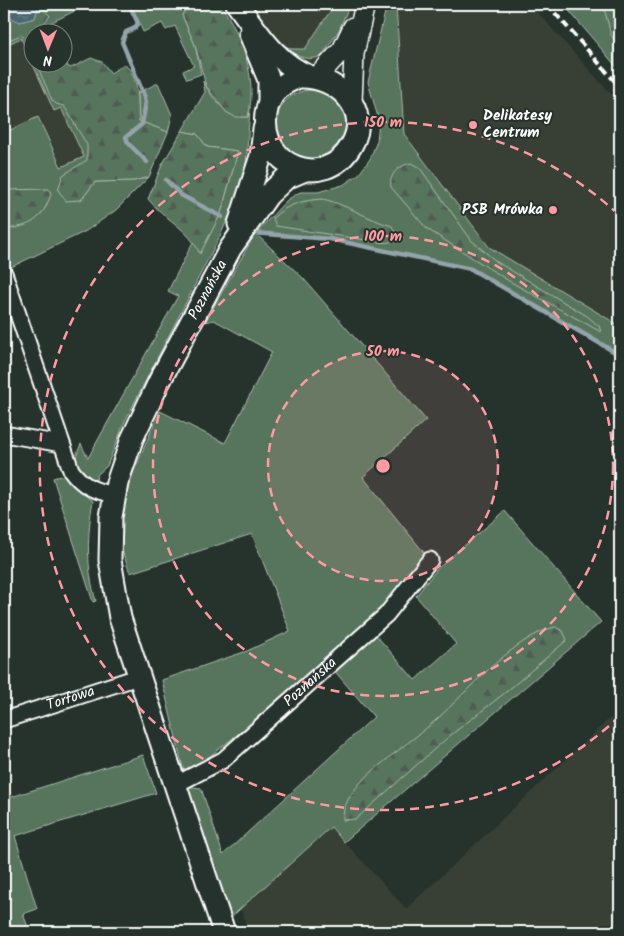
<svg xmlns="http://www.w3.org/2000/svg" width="624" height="936" viewBox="0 0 624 936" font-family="Kalam,sans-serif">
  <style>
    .built { fill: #374036 }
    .green { fill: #57745c; stroke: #abbaae }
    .forest { fill: url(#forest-firs); stroke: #abbaae }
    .water { fill: url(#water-ripples); stroke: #93a4aa }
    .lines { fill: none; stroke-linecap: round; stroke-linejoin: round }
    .stream { stroke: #93a4aa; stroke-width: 4.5 }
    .minor-casing { stroke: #fff; stroke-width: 19 }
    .tertiary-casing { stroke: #fff; stroke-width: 22 }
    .secondary-casing { stroke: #fff; stroke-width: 25 }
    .minor { stroke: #26332d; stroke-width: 15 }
    .tertiary { stroke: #26332d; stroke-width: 19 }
    .secondary { stroke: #26332d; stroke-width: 21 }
    .rail { stroke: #fff; stroke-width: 4; stroke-dasharray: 8 4; stroke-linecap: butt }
    .ring { fill: none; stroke: #ff9aa2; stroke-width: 2.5; stroke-dasharray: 9 6 }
    .poi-dot { fill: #ff9aa2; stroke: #26332d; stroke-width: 2 }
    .labels { text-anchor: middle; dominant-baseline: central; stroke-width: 4; stroke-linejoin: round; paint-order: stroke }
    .poi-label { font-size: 15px; font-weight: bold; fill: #fff; stroke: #26332d; text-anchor: start }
    .street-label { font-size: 15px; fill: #fff; stroke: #26332d }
    .centre { fill: #ff9aa2; stroke: #26332d; stroke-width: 2.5 }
    .ring-label { font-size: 15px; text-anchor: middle; font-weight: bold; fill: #ff9aa2; stroke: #26332d; stroke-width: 4; stroke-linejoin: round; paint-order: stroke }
  </style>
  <defs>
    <pattern id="forest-firs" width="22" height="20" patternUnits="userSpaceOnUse" patternTransform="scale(1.25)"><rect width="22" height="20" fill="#57745c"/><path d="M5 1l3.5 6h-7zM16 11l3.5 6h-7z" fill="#505c52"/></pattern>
    <pattern id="water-ripples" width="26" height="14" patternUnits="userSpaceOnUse" patternTransform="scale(1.25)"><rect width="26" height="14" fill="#4b6871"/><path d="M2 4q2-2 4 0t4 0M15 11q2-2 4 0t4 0" fill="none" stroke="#667f86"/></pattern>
  </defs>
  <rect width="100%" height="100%" fill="#26332d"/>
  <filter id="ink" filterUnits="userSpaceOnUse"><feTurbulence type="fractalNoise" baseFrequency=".02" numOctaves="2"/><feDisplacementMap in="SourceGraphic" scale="10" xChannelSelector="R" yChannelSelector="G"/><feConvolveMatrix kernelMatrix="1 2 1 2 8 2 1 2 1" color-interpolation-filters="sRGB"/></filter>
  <g filter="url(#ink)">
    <path class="built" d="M4,4H89L46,25L50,32H32V62H62L63,57L107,143L4,224Z
      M237,4H365L311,77Z
      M396,4H530L620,104V326L489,247L404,134Z
      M620,709V932H249L241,910L331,827L406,909Z"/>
    <path class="green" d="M4,4H89L46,25L50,32H32V62H62L63,57L107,143L63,195L86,194L95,182L134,181L149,177L116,210L86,231L7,269L4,257V229C22,228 38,221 47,205L4,224V133L38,117L61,167L84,157L61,108L54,111L21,38L4,46Z
      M131,4H189L182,15L195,45L201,74L187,79L183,71L194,66L175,26L166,30L162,23L143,32Z
      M335,4H350L339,30L322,56C306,62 295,56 283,45L292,49H305Z
      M387,4H396L404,134L489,247L620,326V355L471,269L330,239L256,234L303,278L426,420L363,477L430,560L302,683L185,776L162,680L247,651L290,631L252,534L130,573L119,542L126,489L160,411L225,443L272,352L214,320L205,322L255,234L287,200L300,192H318L343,185L359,174L370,159L377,141L379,121L368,82Z
      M567,4H620V71L565,6Z
      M203,81C212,98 226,118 247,117L250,107L245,179L221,234L125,421L107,466L97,475L96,480C88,479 76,470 76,461C75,456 79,449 81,444L88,458L178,296L168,291L194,240L200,253L221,213L238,151L207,147L197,134L182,131L205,92Z
      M158,83L172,115L168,132L139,121L138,93Z
      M276 125a35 35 0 1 1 70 0a35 35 0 1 1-70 0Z
      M64,475L73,486L93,501C87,534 86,568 96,601L93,602L53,478Z
      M505,511L601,622L344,842L331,827L228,920L185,786L201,788L223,855L374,717L332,668L375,634L415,680L456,644L416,596L437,569Z
      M143,755L156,793L15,836L37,909L23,914L30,932H4V788L8,798Z"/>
    <path class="forest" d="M39,4L50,16L42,25L45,32H32V52L25,38L21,35L4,42V14L20,22L35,18Z
      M189,4H220C242,35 258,79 248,117H235L226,112L206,86L195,45L182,15Z
      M603,4H620V49L611,35Z
      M91,58L102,62L111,73L124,64C141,78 137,101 139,121L168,132L149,177L134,181L95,182L81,200L66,201L58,190L63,175L87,160V145L64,106L56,104L52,100L36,63H62L71,68Z
      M182,131L197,134L207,147L238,151L221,213L200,254C189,228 165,220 148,199L162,165Z
      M411,163L420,168L472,241L497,262L587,316L599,326L601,332L509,281L427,229L391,187C389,173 399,166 411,163Z
      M49,189L51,194C42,221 30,227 4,229V190Z
      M323,199C348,205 367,219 392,226L396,235C392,244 386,243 378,242L276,226L273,218C287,204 304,200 323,199Z
      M555,627L563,631L567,640L506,692L447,738L356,819L343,820C342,806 351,794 360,783C383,760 412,741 436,720C467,692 515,636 555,627Z"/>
    <path class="water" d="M4,4H39L35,18L20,22L4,14Z"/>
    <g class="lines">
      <path class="stream" d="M129,4L138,23L135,28L126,32L122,42L144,95L146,102L142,124L126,137L128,143L147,162
        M166,180L181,195L222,217
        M253,233L330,239L471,269L620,355"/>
      <g class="minor-casing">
        <g id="minor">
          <path d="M4,273L71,470C83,487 95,491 114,495"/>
          <path d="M4,434L62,444"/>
          <path id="s1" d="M4,720L138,677"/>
          <path id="s2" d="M175,785L223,760L386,615L430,560"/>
        </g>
      </g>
      <g class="tertiary-casing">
        <path id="tertiary" d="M317,77L342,50L353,27
          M352,102L354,54L365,4"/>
      </g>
      <g class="secondary-casing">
        <g id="secondary">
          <path d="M237,4C257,31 277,65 311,77"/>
          <path d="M250,34L269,80V100"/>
          <path d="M299,77C336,75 373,109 351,146C324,192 259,166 266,114C269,94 280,84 299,77Z"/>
          <path d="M239,224L261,156L264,129"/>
          <path id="s3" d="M224,932L120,618L110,560L111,517L117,483L132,439L159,382L230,249L268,195L286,178L305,170"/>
        </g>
      </g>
      <use href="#minor" class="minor"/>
      <use href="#tertiary" class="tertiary"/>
      <use href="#secondary" class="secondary"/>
      <path class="rail" d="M547,4L620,87"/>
    </g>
  </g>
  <circle cx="383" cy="466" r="115" fill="#ff9aa2" fill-opacity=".12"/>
  <g class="ring">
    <circle cx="383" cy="466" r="115"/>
    <circle cx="383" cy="466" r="230"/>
    <path d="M620 716A344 344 0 1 1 620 216"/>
  </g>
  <g class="poi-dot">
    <circle cx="473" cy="125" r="5"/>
    <circle cx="553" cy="210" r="5"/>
  </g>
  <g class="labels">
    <g class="poi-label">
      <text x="483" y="116">Delikatesy<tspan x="483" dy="17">Centrum</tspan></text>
      <text x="543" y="210" text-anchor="end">PSB Mrówka</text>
    </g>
    <g class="street-label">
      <text stroke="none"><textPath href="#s3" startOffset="681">Poznańska</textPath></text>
      <text stroke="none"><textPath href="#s2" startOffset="171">Poznańska</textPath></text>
      <text stroke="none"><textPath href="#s1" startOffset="70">Torfowa</textPath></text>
    </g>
  </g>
  <circle cx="383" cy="466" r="8" class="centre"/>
  <g class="ring-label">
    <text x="383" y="127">150 m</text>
    <text x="383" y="241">100 m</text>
    <text x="383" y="356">50 m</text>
  </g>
  <rect width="624" height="936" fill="none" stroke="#26332d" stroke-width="20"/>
  <rect x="10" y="10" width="604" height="916" fill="none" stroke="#fff" stroke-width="2" filter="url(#ink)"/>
  <g transform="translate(48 48) rotate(181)"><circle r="24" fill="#26332d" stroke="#7d8581"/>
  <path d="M0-4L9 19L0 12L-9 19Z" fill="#ff9aa2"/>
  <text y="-8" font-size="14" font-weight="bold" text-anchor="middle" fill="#ffffff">N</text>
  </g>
</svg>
